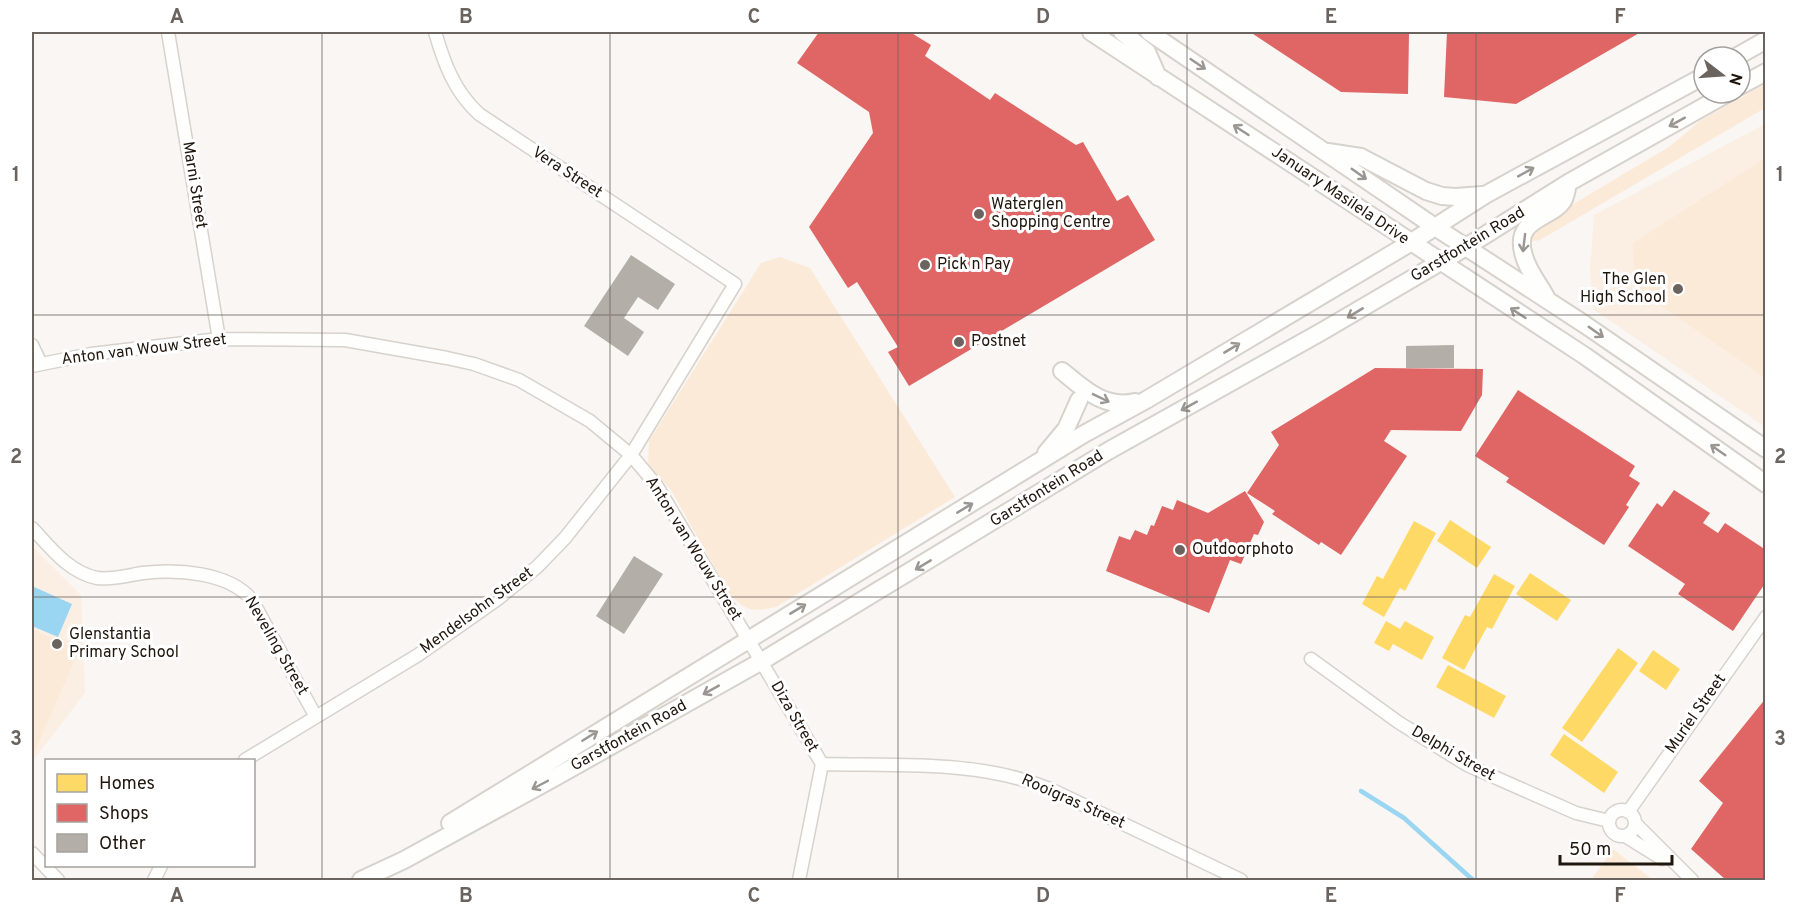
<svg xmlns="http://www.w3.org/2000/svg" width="1797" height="912" viewBox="0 0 1797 912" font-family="Overpass,sans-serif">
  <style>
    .built { fill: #fbefe4 }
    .green { fill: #fcead8 }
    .water { fill: #9ad5f2 }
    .homes { fill: #ffd966 }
    .shops { fill: #e06666 }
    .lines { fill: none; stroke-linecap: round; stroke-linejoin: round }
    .stream { stroke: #9ad5f2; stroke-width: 4.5 }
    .building { fill: #b4aea8 }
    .minor-casing { stroke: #d8d2cc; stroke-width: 15 }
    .secondary-casing { stroke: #d8d2cc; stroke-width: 20 }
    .minor { stroke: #fefefd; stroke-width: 12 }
    .secondary { stroke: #fefefd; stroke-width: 16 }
    .oneway { stroke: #9a9691 }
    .grid { fill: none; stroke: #6b645e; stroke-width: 1.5; stroke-opacity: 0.55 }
    .poi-dot { fill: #6b645e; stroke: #fff; stroke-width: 2 }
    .labels { text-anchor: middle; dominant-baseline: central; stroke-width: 6; stroke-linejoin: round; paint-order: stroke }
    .street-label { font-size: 16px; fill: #1f160d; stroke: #fff }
    .poi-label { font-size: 16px; fill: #1f160d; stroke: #fff; text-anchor: start }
    .neatline { fill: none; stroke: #6b645e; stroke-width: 2 }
    .grid-label { font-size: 20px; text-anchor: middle; font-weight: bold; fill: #6b645e }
  </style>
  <rect width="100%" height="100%" fill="#f9f6f3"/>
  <path class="built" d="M1765,124V427L1593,309L1590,270L1594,215Z
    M32,546L81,595L85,693L32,762Z"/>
  <path class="green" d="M1765,84V108L1540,240L1529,242L1533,228L1669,147L1700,121Z
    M1765,158V378L1634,287L1633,243Z
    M780,257L810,268L955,497L776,607C752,612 746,612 729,593L671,490L648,465L649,441L761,263Z
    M32,629L79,650L32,758Z
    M1613,849L1653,880H1591Z"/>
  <path class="water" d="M32,586L72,604L58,637L32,626Z"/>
  <path class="homes" d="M1450,520L1491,547L1477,568L1437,541Z
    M1414,521L1436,533L1405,591L1400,588L1384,617L1362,604L1377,576L1383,579Z
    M1530,573L1571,600L1557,621L1516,594Z
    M1494,574L1515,586L1492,629L1487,627L1464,670L1442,658L1465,615L1470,617Z
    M1386,621L1400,629L1405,621L1434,637L1422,660L1393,644L1389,651L1374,643Z
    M1618,648L1638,663L1582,742L1562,728Z
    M1653,650L1680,669L1666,690L1639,671Z
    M1448,665L1506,696L1494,718L1436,687Z
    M1564,734L1618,772L1604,793L1550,755Z"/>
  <path class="shops" d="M819,32H910L931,45L925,56L990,100L995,93L1076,145L1083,142L1117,201L1128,195L1155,240L909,386L888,352L898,347L857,282L848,288L809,227L873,133L869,112L797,63Z
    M1250,32H1345L1348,33L1409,34L1408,94L1341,92Z
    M1447,32H1641L1516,104L1444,97Z
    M1375,368L1483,369L1482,395L1461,431L1391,430L1384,441L1407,456L1341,555L1321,542L1319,545L1272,514L1275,511L1247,493L1279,445L1271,432Z
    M1518,390L1635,466L1629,476L1640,483L1626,505L1629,507L1604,545L1506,482L1509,478L1475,456Z
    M1674,490L1710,513L1703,523L1718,533L1725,523L1766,550V582L1733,631L1678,594L1685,584L1628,546L1657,503L1662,507Z
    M1245,491L1264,522L1258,535L1254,534L1241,564L1230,560L1209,613L1106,571L1119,536L1130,540L1135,530L1147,535L1151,525L1154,526L1162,506L1173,510L1177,500L1208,513Z
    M1766,698V880H1726L1691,849L1723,803L1699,781Z"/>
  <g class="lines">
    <path class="stream" d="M1361,791L1404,818L1473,880"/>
  </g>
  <path class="building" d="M631,255L675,284L658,310L638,297L624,318L644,332L628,356L584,326Z
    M1454,345V368H1406V346Z
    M634,556L663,574L624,634L596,616Z"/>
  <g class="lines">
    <g class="minor-casing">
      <path id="minor" d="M168,32L219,339
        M32,345L41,364
        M32,366L91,354L219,339L345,340L447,358L474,364L519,380L590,421L631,455L657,486L822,764L799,880
        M32,528C50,547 68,572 97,578C111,580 129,575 143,573C177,569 229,572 252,600L316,717
        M1311,659L1398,722L1467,765L1576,813L1609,821
        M245,760L418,655L499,598L537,567L565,538L631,455L735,284L479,114C454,91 444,63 435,32
        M822,764C898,766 979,760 1050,789L1241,880
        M1609 823a13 13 0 1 1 26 0a13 13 0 1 1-26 0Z
        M1628,812L1766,617
        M1635,823L1692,880
        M1625,836L1662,859
        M32,853L58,880
        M154,880L161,866"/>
    </g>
    <g class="secondary-casing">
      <path id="secondary" d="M1091,32L1585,356L1766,484
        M1122,32L1147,52L1158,77
        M1149,32L1435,227L1584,324L1766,449
        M1736,57L1766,40
        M1740,86L1766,72
        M1328,152L1361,157L1426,191L1442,196L1456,197L1482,195
        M1546,297C1539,284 1528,271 1524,256C1512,218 1551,219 1563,201C1566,196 1567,189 1568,183
        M1062,371C1084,389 1104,409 1135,402
        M1046,453L1066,429L1079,400
        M450,823L1084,434L1146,400L1410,243L1485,195L1704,76
        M361,880L404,860L552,779L762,661L1108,451L1321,332L1466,247L1568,183L1728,93"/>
    </g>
    <use href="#minor" class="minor"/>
    <use href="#secondary" class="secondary"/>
  </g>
  <defs><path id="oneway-shaft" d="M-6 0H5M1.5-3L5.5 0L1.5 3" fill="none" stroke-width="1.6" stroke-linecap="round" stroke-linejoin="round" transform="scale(1.5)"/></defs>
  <g class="oneway">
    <use href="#oneway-shaft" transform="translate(1198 64) rotate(34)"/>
    <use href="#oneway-shaft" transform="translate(1677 122) rotate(151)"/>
    <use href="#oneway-shaft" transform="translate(1241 130) rotate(-147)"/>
    <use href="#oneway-shaft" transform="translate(1526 172) rotate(-29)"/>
    <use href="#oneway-shaft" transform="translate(1359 174) rotate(35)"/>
    <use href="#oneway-shaft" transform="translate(1524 243) rotate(97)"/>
    <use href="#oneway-shaft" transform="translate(1355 313) rotate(149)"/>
    <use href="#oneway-shaft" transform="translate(1518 313) rotate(-147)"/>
    <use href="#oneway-shaft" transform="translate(1596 332) rotate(35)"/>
    <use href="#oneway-shaft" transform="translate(1232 348) rotate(-31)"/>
    <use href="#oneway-shaft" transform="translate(1101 398) rotate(26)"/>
    <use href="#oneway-shaft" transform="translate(1189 406) rotate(151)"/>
    <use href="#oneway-shaft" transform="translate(1718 450) rotate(-145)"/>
    <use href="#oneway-shaft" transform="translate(965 508) rotate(-31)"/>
    <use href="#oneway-shaft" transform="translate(923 565) rotate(149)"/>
    <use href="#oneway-shaft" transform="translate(798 609) rotate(-31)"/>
    <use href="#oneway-shaft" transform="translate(711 690) rotate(151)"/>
    <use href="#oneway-shaft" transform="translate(590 736) rotate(-32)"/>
    <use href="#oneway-shaft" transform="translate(540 785) rotate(152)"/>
  </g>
  <path class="grid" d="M322,32V880M610,32V880M898,32V880M1187,32V880M1476,32V880M32,315H1766M32,597H1766"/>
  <g class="poi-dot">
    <circle cx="979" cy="214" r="6"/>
    <circle cx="925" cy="265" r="6"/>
    <circle cx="1678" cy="289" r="6"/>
    <circle cx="959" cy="342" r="6"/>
    <circle cx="1180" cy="550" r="6"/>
    <circle cx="57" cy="644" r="6"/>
  </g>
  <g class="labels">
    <g class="street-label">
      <text transform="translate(567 173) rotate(33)">Vera Street</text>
      <text transform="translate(194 185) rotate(81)">Marni Street</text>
      <text transform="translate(1340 196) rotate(34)">January Masilela Drive</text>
      <text transform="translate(1468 245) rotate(-31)">Garstfontein Road</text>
      <text transform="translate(144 350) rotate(-7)">Anton van Wouw Street</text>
      <text transform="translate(1047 489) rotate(-32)">Garstfontein Road</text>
      <text transform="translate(693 549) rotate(58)">Anton van Wouw Street</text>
      <text transform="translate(477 611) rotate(-36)">Mendelsohn Street</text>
      <text transform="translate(276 646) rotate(60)">Neveling Street</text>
      <text transform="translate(1696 714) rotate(-55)">Muriel Street</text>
      <text transform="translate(794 717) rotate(60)">Diza Street</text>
      <text transform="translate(629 736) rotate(-29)">Garstfontein Road</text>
      <text transform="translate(1453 754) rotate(30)">Delphi Street</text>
      <text transform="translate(1073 802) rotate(24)">Rooigras Street</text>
    </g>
    <g class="poi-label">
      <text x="991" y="205">Waterglen<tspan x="991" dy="18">Shopping Centre</tspan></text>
      <text x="937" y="265">Pick n Pay</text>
      <text x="1666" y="280" text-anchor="end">The Glen<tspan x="1666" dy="18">High School</tspan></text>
      <text x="971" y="342">Postnet</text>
      <text x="1192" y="550">Outdoorphoto</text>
      <text x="69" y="635">Glenstantia<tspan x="69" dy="18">Primary School</tspan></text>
    </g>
  </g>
  <rect width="1797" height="912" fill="none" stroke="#ffffff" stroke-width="66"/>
  <rect x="45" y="759" width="210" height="108" fill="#ffffff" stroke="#a5a29e" stroke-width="1.5"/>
  <rect x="57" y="774" width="30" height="18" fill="#ffd966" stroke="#a5a29e" stroke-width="1.5"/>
  <text x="99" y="789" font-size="18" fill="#1f160d">Homes</text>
  <rect x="57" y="804" width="30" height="18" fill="#e06666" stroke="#a5a29e" stroke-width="1.5"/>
  <text x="99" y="819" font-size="18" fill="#1f160d">Shops</text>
  <rect x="57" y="834" width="30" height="18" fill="#b4aea8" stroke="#a5a29e" stroke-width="1.5"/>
  <text x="99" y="849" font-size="18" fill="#1f160d">Other</text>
  <g transform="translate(1722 75) rotate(107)"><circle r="28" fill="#ffffff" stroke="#a5a29e" stroke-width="1.5"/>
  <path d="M0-4.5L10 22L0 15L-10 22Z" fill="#6b645e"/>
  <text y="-9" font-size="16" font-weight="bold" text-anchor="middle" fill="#1f160d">N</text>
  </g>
  <path d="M1560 855v9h112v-9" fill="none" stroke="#1f160d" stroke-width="3"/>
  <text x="1569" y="855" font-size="18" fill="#1f160d" stroke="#ffffff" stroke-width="4.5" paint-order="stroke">50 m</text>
  <rect x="33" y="33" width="1731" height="846" class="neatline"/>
  <g class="grid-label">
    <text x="177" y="23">A</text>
    <text x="466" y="23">B</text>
    <text x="754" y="23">C</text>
    <text x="1043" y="23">D</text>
    <text x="1331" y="23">E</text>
    <text x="1620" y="23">F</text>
    <text x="16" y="181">1</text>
    <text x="1780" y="181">1</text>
    <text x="16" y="463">2</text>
    <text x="1780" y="463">2</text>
    <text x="16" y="745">3</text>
    <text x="1780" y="745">3</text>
    <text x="177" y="902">A</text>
    <text x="466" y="902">B</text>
    <text x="754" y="902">C</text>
    <text x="1043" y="902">D</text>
    <text x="1331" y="902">E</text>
    <text x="1620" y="902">F</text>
  </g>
</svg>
